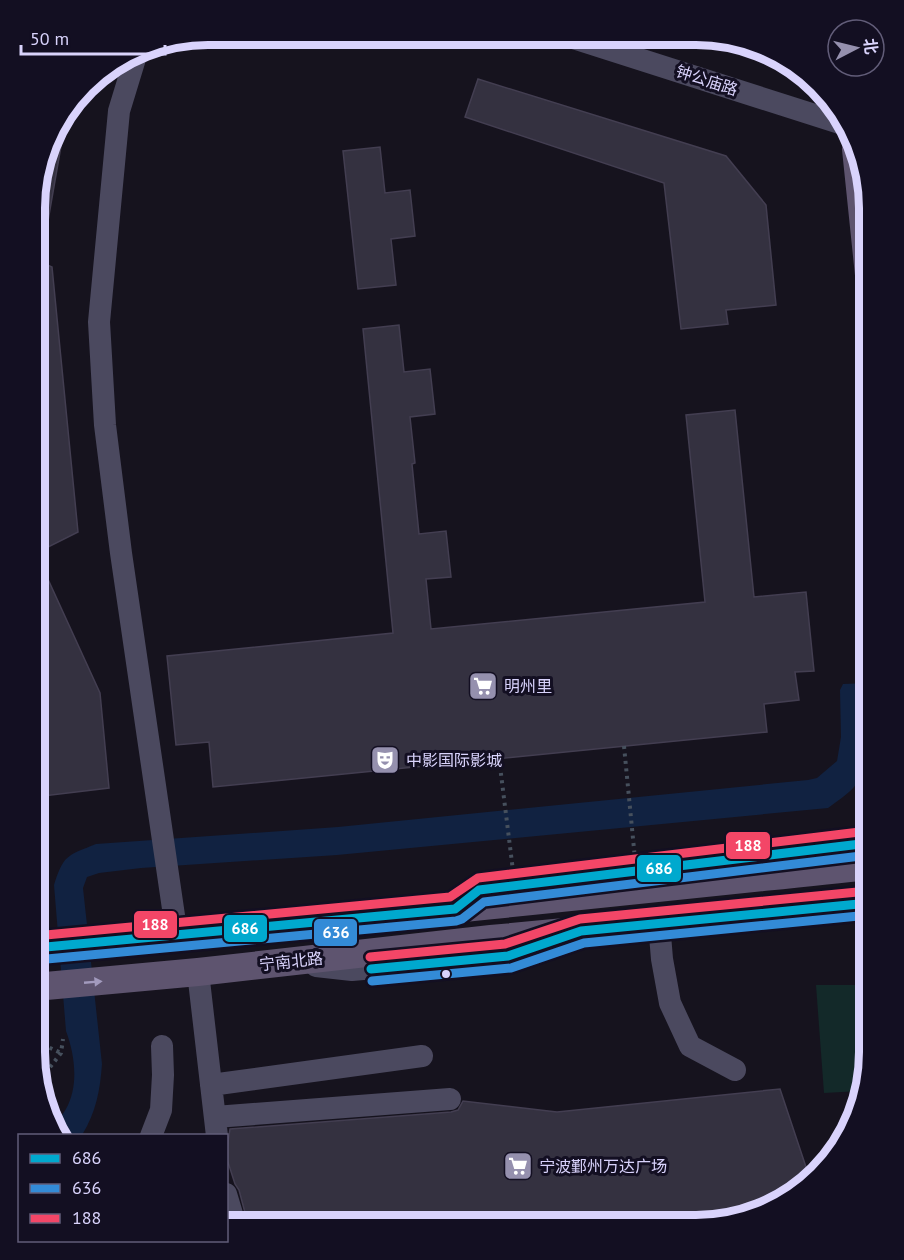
<svg xmlns="http://www.w3.org/2000/svg" width="904" height="1260" viewBox="0 0 904 1260" font-family="'PT Sans','Noto Sans SC',sans-serif">
  <style>
    .green { fill: #132929 }
    .water { fill: #112241 }
    .building { fill: #343140; stroke: #433e51; stroke-width: 1.5 }
    .lines { fill: none; stroke-linecap: round; stroke-linejoin: round }
    .path { stroke: #46505d; stroke-width: 4; stroke-dasharray: 3 4.5; stroke-linecap: butt }
    .minor { stroke: #4b495f; stroke-width: 22 }
    .major { stroke: #5e546f; stroke-width: 28 }
    .path-bridge { stroke: #46505d; stroke-width: 4; stroke-dasharray: 3 4.5; stroke-linecap: butt }
    .bus-1-casing { stroke: #130f22; stroke-width: 14 }
    .bus-2-casing { stroke: #130f22; stroke-width: 14 }
    .bus-3-casing { stroke: #130f22; stroke-width: 14 }
    .bus-1 { stroke: #00a9ce; stroke-width: 9 }
    .bus-2 { stroke: #338bd7; stroke-width: 9 }
    .bus-3 { stroke: #f34667; stroke-width: 9 }
    .oneway { fill: #a29abd }
    .bus-dot { fill: #d9d3fc; stroke: #130f22; stroke-width: 2 }
    .labels { text-anchor: middle; dominant-baseline: central; stroke-width: 6; stroke-linejoin: round; paint-order: stroke }
    .street-label { font-size: 16px; fill: #d9d3fc; stroke: #130f22 }
    .poi-label { font-size: 16px; fill: #d9d3fc; stroke: #130f22; text-anchor: start }
    .rim { fill: none; stroke: #d9d3fc; stroke-width: 8 }
    .line-badge { stroke: #130f22; stroke-width: 2 }
    .badge-label { font-size: 16px; text-anchor: middle; font-weight: bold; fill: #fff }
  </style>
  <rect width="100%" height="100%" fill="#16131e"/>
  <path class="green" d="M816,985H869V1064L860,1091L824,1093Z"/>
  <path class="water" d="M869,683V707H867C866,734 872,765 854,787C847,795 836,802 828,808L337,855L141,868L99,873L87,877L83,888L102,1064C100,1091 96,1112 82,1135H58L52,1129C56,1122 62,1116 66,1109C79,1086 75,1055 66,1031L54,885C64,854 67,856 96,844L338,827L808,780L817,778L837,761L841,737L840,690L843,684Z"/>
  <path class="building" d="M478,79L726,156L766,205L776,305L726,310L728,324L681,329L664,183L465,117Z
    M56,127L64,129L44,244L36,243V185Z
    M380,147L385,193L410,190L415,236L391,239L396,285L358,289L343,151Z
    M36,260L52,267L78,532L36,553L100,693L109,788L35,797Z
    M399,325L404,372L430,369L435,414L410,417L415,463L412,464L419,534L446,531L451,577L426,579L431,629L705,602L686,415L735,410L754,597L806,592L814,671L795,672L799,700L764,704L767,732L213,787L209,742L176,745L167,656L393,633L363,329Z
    M780,1089L809,1176L773,1208L697,1226L248,1224L239,1190L235,1184L226,1156L230,1129L451,1112L458,1110L463,1101L557,1112Z"/>
  <g class="lines">
    <path class="path" d="M35,1046H46L61,1053
      M41,1079L61,1053L63,1039"/>
    <path class="minor" d="M567,36L846,125
      M137,52L119,111L99,322L105,425L121,553L177,936
      M455,909L479,890L869,843
      M659,923L662,959L670,1003L690,1046L735,1070
      M316,966L352,970L508,956L552,940
      M198,972L217,1136
      M211,1085L422,1056
      M215,1117L450,1099
      M151,1136L161,1110L163,1075L162,1046
      M226,1194L235,1224"/>
    <path class="major" d="M856,149L869,275
      M35,948C313,925 591,895 869,866
      M35,987L198,972L491,939L869,903"/>
    <path class="path-bridge" d="M624,746L638,890
      M499,758L517,903"/>
    <g class="bus-1-casing">
      <path id="bus-1" d="M35,948L455,909L479,890L869,843
        M371,969L508,956L581,931L869,903"/>
    </g>
    <g class="bus-2-casing">
      <path id="bus-2" d="M36,960L456,921L462,919L484,902L869,855
        M372,981L511,968L584,943L869,915"/>
    </g>
    <g class="bus-3-casing">
      <path id="bus-3" d="M35,936L450,897L478,878L868,831
        M370,957L505,944L580,919L868,891"/>
    </g>
    <use href="#bus-1" class="bus-1"/>
    <use href="#bus-2" class="bus-2"/>
    <use href="#bus-3" class="bus-3"/>
  </g>
  <defs><path id="oneway-solid" d="M-6-.8H1V-3.2L6.5 0L1 3.2V.8H-6Z" transform="scale(1.5)"/></defs>
  <use class="oneway" href="#oneway-solid" transform="translate(93 982) rotate(-5)"/>
  <defs>
    <g id="supermarket-square" transform="scale(1.5)"><rect x="-9" y="-9" width="18" height="18" rx="4" fill="#9590ae" stroke="#130f22"/><path d="M-6-5.5h2.5l.6 2H6L4.5 2H-2.5L-4.4-4H-6ZM-1.5 3.2a1.3 1.3 0 1 0 .1 0ZM3 3.2a1.3 1.3 0 1 0 .1 0Z" fill="#fff"/></g>
    <g id="theatre-square" transform="scale(1.5)"><rect x="-9" y="-9" width="18" height="18" rx="4" fill="#9590ae" stroke="#130f22"/><path d="M-5-5.5Q0-4 5-5.5V0Q5 5 0 6Q-5 5-5 0ZM-3.3-2.5H-1v1.5H-3.3ZM1-2.5H3.3v1.5H1ZM-2.8 1Q0 5.5 2.8 1Z" fill="#fff"/></g>
  </defs>
  <g fill-rule="evenodd">
    <use href="#supermarket-square" x="483" y="686"/>
    <use href="#theatre-square" x="385" y="760"/>
    <use href="#supermarket-square" x="518" y="1166"/>
  </g>
  <circle class="bus-dot" cx="446" cy="974" r="5"/>
  <g class="labels">
    <g class="street-label">
      <text transform="translate(707 80) rotate(18)">钟公庙路</text>
      <text transform="translate(291 961) rotate(-6)">宁南北路</text>
    </g>
    <g class="poi-label">
      <text x="504" y="686">明州里</text>
      <text x="406" y="760">中影国际影城</text>
      <text x="539" y="1166">宁波鄞州万达广场</text>
    </g>
  </g>
  <path d="M0 0H904V1260H0ZM208 45H696A163 163 0 0 1 859 208V1052A163 163 0 0 1 696 1215H208A163 163 0 0 1 45 1052V208A163 163 0 0 1 208 45Z" fill="#130f22" fill-rule="evenodd"/>
  <path class="rim" d="M208 45H696A163 163 0 0 1 859 208V1052A163 163 0 0 1 696 1215H208A163 163 0 0 1 45 1052V208A163 163 0 0 1 208 45Z"/>
  <g class="line-badge">
    <rect x="725" y="831" width="46" height="29" rx="6" fill="#f34667"/>
    <rect x="636" y="854" width="46" height="29" rx="6" fill="#00a9ce"/>
    <rect x="133" y="910" width="45" height="29" rx="6" fill="#f34667"/>
    <rect x="223" y="914" width="45" height="29" rx="6" fill="#00a9ce"/>
    <rect x="313" y="918" width="45" height="29" rx="6" fill="#338bd7"/>
  </g>
  <g class="badge-label">
    <text x="748" y="851">188</text>
    <text x="659" y="874">686</text>
    <text x="155" y="930">188</text>
    <text x="245" y="934">686</text>
    <text x="336" y="938">636</text>
  </g>
  <rect x="18" y="1134" width="210" height="108" fill="#130f22" stroke="#625d79" stroke-width="1.5"/>
  <rect x="30" y="1154" width="30" height="9" fill="#00a9ce" stroke="#625d79" stroke-width="1.5"/>
  <text x="72" y="1164" font-size="18" fill="#d9d3fc">686</text>
  <rect x="30" y="1184" width="30" height="9" fill="#338bd7" stroke="#625d79" stroke-width="1.5"/>
  <text x="72" y="1194" font-size="18" fill="#d9d3fc">636</text>
  <rect x="30" y="1214" width="30" height="9" fill="#f34667" stroke="#625d79" stroke-width="1.5"/>
  <text x="72" y="1224" font-size="18" fill="#d9d3fc">188</text>
  <g transform="translate(856 48) rotate(83)"><circle r="28" fill="#130f22" stroke="#625d79" stroke-width="1.5"/>
  <path d="M0-4.5L10 22L0 15L-10 22Z" fill="#9590ae"/>
  <text y="-9" font-size="16" font-weight="bold" text-anchor="middle" fill="#d9d3fc">北</text>
  </g>
  <path d="M21 45v9h144v-9" fill="none" stroke="#d9d3fc" stroke-width="3"/>
  <text x="30" y="45" font-size="18" fill="#d9d3fc" stroke="#130f22" stroke-width="4.5" paint-order="stroke">50 m</text>
</svg>
